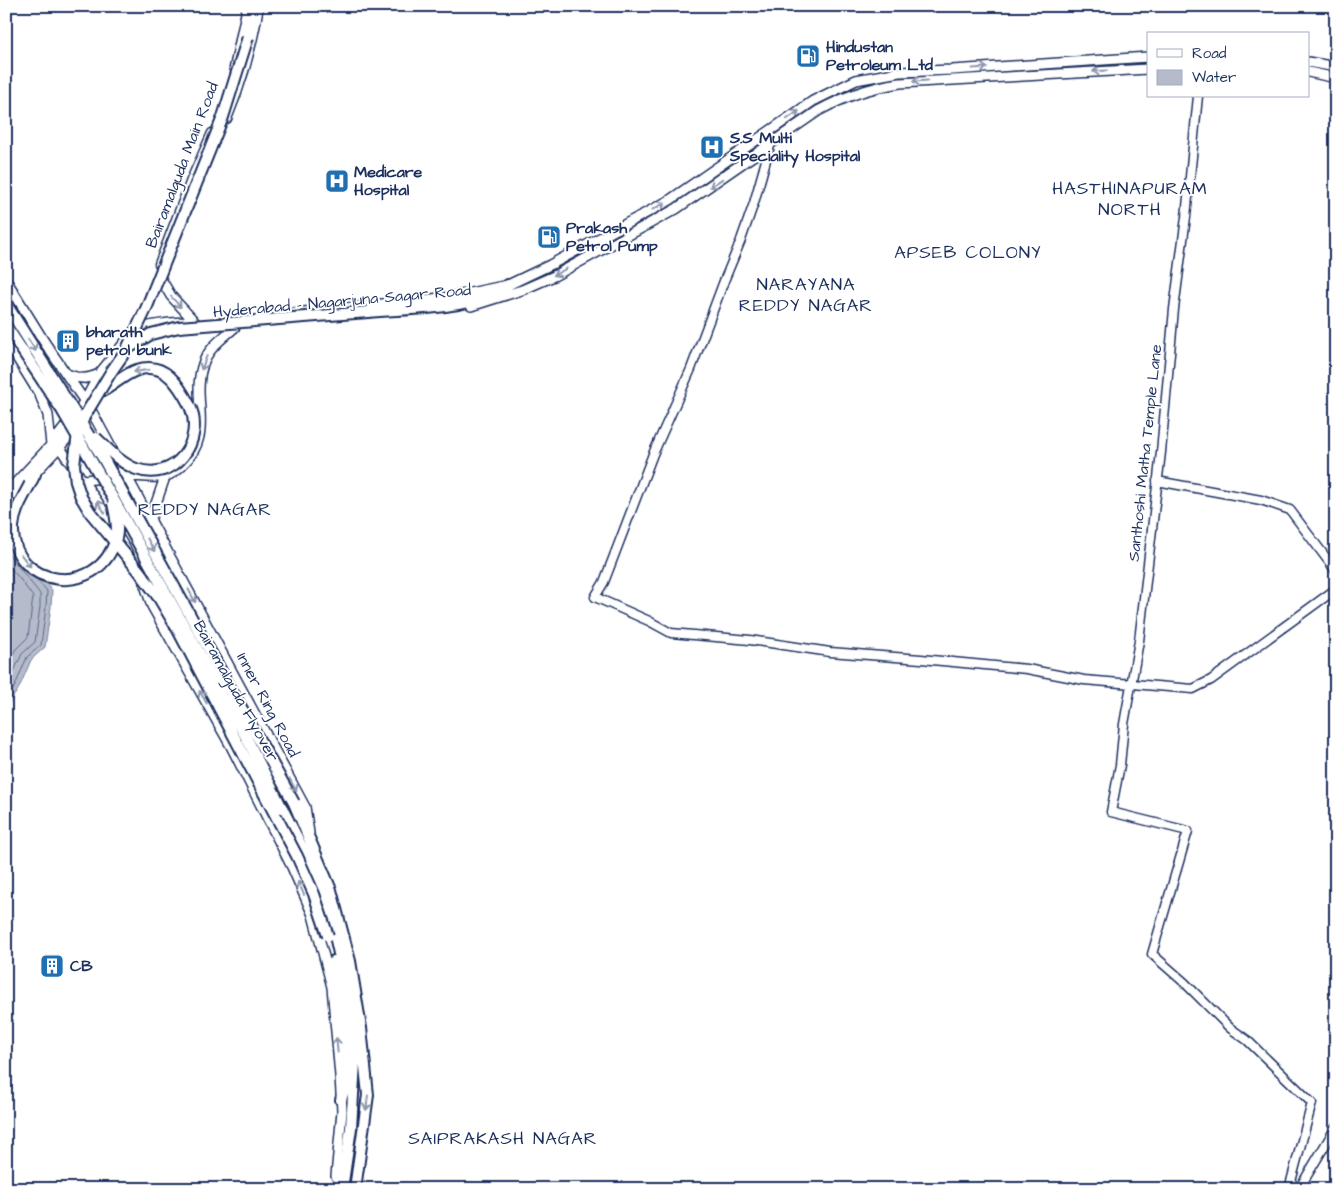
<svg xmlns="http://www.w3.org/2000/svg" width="1342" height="1195" viewBox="0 0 1342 1195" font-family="'Architects Daughter',sans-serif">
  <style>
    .water { fill: #b5bbca; stroke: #77839f }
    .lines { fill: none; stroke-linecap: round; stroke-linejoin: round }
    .shore { stroke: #596789; stroke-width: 1 }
    .secondary-casing { stroke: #1b2f5e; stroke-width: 11 }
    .primary-casing { stroke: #1b2f5e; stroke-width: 12 }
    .highway-casing { stroke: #1b2f5e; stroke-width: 14 }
    .secondary { stroke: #fff; stroke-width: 8 }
    .primary { stroke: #fff; stroke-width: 9 }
    .highway { stroke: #fff; stroke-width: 10 }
    .highway-bridge-casing { stroke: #1b2f5e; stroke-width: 14; stroke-linecap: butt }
    .highway-bridge { stroke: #fff; stroke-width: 10 }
    .oneway { stroke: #8d97ae }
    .labels { text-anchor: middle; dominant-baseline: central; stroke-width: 4; stroke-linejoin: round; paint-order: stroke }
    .poi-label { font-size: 16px; font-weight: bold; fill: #1b2f5e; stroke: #fff; text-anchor: start }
    .street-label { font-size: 16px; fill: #1b2f5e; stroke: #fff }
    .neighbourhood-label { font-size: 18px; letter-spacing: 1px; fill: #1b2f5e; stroke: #fff }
  </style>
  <rect width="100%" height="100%" fill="#fff"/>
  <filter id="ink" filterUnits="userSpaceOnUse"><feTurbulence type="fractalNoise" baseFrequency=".02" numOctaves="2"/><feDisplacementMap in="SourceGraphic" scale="10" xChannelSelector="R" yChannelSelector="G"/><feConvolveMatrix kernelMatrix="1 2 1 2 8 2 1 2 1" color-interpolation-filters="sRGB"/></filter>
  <g filter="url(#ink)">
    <path class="water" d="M6,531L52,590L51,607L45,647L31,660L19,688L6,708Z"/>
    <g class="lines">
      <path class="shore" d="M6,551L40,594V607L35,642L22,654L6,688
        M6,563L20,579L33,597L28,637L15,650L6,670
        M6,701L15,686L27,657L41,645L46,607L47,591L36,578"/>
      <g class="secondary-casing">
        <path id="secondary" d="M234,68L247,6
          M1198,96L1186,217L1174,309L1161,452L1139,641L1124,724L1120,765L1111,812L1188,831L1152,954L1185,983L1230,1028L1247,1040L1312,1103L1289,1189
          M227,119C242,83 253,45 259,6
          M770,146L754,203L741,240L724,281L691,369L653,454L604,582L595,597L649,621L671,633L750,640L830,652L921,659L1027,669L1084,680L1193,689L1211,680L1336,589
          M159,264L191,180L212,133
          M1157,481L1261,500L1290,510L1336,571
          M1299,1189L1336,1127"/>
      </g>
      <g class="primary-casing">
        <path id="primary" d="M1308,62L1336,67
          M1308,72L1336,78
          M161,279L171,296L194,321
          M6,280L45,343L92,412L305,807L309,833
          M471,306L522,290L554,276L676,209L818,111C846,96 868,88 900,83L1148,69
          M294,313L451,297L508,285L550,265L670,200L813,101L856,80L899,72L952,70L1148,57
          M6,340L40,395L48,415L51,445
          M67,374C80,379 86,380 99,374
          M60,448L99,504L129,555
          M82,480C97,479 113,477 128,476C138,476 157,479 166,476C172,474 177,470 182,465C216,434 190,401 203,364C208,348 223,338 235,327
          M6,493L52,444L85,401L99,374L134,331C150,324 169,323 186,322
          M6,504L78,427
          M150,521L165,477
          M143,579L152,606L231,746L292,867L313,915L332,987L340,1076L342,1111L336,1176L342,1185"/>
      </g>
      <g class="highway-casing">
        <path id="highway" d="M248,37L254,6
          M368,312C410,308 473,311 508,285
          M104,390C115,384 125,374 137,370C165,361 179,385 190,406
          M30,484L35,474
          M294,803L331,890L350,961L361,1028L368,1095L355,1189
          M282,808L307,857L327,901L348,993L355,1062L351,1128L342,1189
          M334,961L342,1004L350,1085
          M341,1100L348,1077"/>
      </g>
      <use href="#secondary" class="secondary"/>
      <use href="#primary" class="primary"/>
      <use href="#highway" class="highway"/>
      <g class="highway-bridge-casing">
        <path id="highway-bridge" d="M248,37L223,117L146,309L127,349L111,372L84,417L78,433L74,465L76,482L81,497L90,512L139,571L159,598L178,630L297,856L314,894L328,936
          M6,304L103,458L294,803
          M6,326L62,410L118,507L245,735L282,808
          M130,347L151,334L179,327L368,312
          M96,438C108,449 120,463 136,469C175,483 205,441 190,406
          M30,484C23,498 14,511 13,527C10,587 99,601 116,538C119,527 115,514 113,503"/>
      </g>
      <use href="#highway-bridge" class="highway-bridge"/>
    </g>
    <defs><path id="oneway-shaft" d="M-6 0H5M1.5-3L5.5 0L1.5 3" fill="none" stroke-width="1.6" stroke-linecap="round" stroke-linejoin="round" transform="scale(1.25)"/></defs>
    <g class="oneway">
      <use href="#oneway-shaft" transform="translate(980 68) rotate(-4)"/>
      <use href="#oneway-shaft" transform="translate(1100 71) rotate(177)"/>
      <use href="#oneway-shaft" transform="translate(920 81) rotate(176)"/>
      <use href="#oneway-shaft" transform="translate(793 115) rotate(-35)"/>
      <use href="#oneway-shaft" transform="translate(716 183) rotate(146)"/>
      <use href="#oneway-shaft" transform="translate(659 206) rotate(-28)"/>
      <use href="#oneway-shaft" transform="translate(560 272) rotate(151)"/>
      <use href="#oneway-shaft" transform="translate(176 302) rotate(48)"/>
      <use href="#oneway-shaft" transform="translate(32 345) rotate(57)"/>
      <use href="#oneway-shaft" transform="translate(204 363) rotate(111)"/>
      <use href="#oneway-shaft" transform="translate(141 371) rotate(170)"/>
      <use href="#oneway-shaft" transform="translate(101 507) rotate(-124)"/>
      <use href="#oneway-shaft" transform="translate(151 545) rotate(61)"/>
      <use href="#oneway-shaft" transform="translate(26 561) rotate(51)"/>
      <use href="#oneway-shaft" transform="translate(192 596) rotate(62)"/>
      <use href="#oneway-shaft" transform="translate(203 697) rotate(-120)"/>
      <use href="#oneway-shaft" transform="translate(293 785) rotate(62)"/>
      <use href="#oneway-shaft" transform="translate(301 888) rotate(-114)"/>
      <use href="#oneway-shaft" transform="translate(337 1045) rotate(-95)"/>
      <use href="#oneway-shaft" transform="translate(367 1103) rotate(97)"/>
    </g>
  </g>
  <defs>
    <g id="fuel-square" transform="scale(1.25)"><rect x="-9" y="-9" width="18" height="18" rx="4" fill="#1f6fb2" stroke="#fff"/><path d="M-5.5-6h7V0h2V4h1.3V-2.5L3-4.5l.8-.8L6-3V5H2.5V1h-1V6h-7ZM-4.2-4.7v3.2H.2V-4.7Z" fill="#fff"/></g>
    <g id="hospital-square" transform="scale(1.25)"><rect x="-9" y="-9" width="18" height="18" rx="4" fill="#1f6fb2" stroke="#fff"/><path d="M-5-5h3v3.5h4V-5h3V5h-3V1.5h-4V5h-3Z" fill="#fff"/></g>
    <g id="building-square" transform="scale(1.25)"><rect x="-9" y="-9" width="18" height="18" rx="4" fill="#1f6fb2" stroke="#fff"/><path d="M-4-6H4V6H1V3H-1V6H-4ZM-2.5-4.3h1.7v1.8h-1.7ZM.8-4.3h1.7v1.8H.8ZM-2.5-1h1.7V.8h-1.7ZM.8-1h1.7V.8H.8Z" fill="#fff"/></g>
  </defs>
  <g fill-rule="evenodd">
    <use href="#fuel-square" x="808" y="56"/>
    <use href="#hospital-square" x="712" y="147"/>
    <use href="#hospital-square" x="337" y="181"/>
    <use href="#fuel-square" x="549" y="237"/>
    <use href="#building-square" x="68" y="341"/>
    <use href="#building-square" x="52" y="966"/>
  </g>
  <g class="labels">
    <g class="poi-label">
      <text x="826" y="47">Hindustan<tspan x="826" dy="18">Petroleum Ltd</tspan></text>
      <text x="730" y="138">S.S Multi<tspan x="730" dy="18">Speciality Hospital</tspan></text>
      <text x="354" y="172">Medicare<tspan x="354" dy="18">Hospital</tspan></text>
      <text x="566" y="228">Prakash<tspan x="566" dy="18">Petrol Pump</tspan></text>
      <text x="86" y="332">bharath<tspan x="86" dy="18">petrol bunk</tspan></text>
      <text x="70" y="966">CB</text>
    </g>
    <g class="street-label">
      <text transform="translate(182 165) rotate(-69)">Bairamalguda Main Road</text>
      <text transform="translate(342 301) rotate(-5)">Hyderabad - Nagarjuna Sagar Road</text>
      <text transform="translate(1145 453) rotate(-84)">Santhoshi Matha Temple Lane</text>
      <text transform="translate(236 691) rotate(61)">Bairamalguda Flyover</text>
      <text transform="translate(268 705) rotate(62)">Inner Ring Road</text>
    </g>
    <g class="neighbourhood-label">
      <text x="1130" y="188">HASTHINAPURAM<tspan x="1130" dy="21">NORTH</tspan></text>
      <text x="968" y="252">APSEB COLONY</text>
      <text x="806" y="284">NARAYANA<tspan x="806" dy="21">REDDY NAGAR</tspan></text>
      <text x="205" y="509">REDDY NAGAR</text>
      <text x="503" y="1138">SAIPRAKASH NAGAR</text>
    </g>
  </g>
  <rect width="1342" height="1195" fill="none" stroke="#fff" stroke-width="25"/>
  <rect x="12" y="12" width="1317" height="1170" fill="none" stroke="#1b2f5e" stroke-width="2" filter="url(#ink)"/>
  <rect x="1147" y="32" width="162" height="65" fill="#ffffff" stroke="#a4acbf"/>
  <rect x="1157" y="49" width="25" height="8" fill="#ffffff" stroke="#a4acbf"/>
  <text x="1192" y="58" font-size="15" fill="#1b2f5e">Road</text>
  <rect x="1157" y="70" width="25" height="15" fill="#b5bbca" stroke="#a4acbf"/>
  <text x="1192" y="82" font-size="15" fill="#1b2f5e">Water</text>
</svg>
